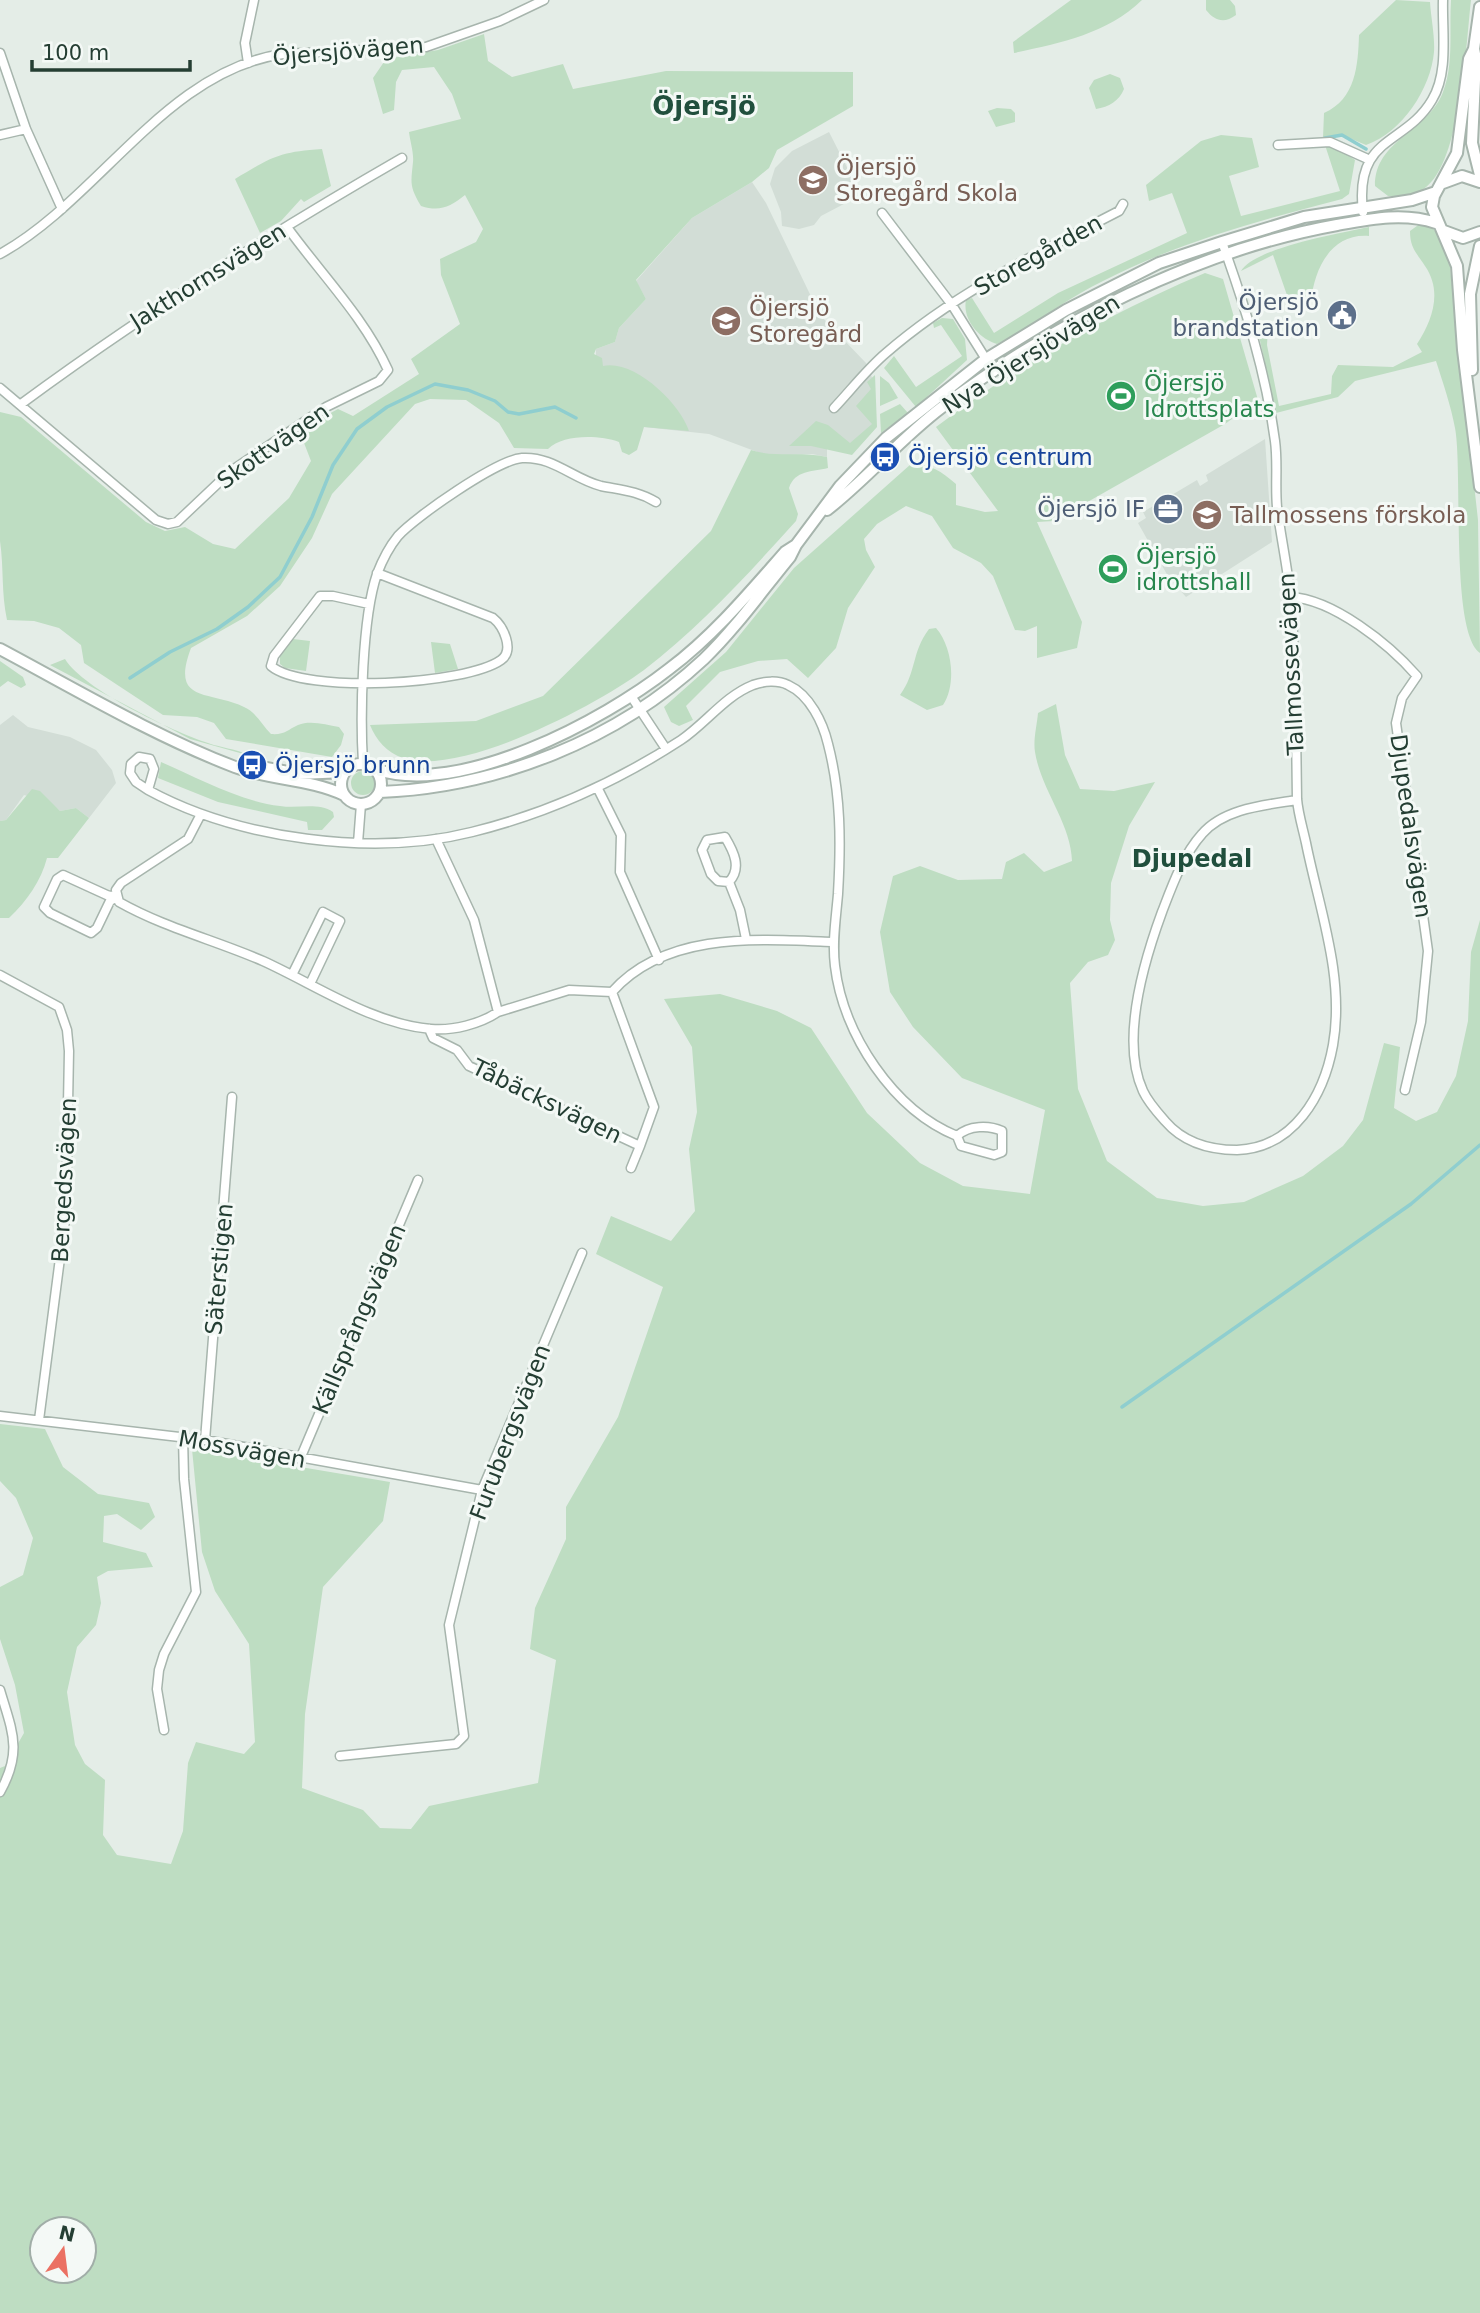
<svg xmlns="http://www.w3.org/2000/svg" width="1480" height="2313" viewBox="0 0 1480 2313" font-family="'DejaVu Sans',sans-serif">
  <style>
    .built { fill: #d2ddd6 }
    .green { fill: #beddc2; fill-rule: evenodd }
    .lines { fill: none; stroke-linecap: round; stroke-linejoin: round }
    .stream { stroke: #8fcecf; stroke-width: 3.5 }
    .minor-casing { stroke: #a7b5ad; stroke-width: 11 }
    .tertiary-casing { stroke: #a7b5ad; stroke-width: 14 }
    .minor { stroke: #fff; stroke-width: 8 }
    .tertiary { stroke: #fff; stroke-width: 10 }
    .labels { text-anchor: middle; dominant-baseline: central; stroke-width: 6; stroke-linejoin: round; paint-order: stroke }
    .street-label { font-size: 23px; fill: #243e33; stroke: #f4f9f6 }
    .education-label { font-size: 23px; fill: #785e54; stroke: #f4f9f6; text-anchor: start }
    .service-label { font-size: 23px; fill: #4e5e75; stroke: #f4f9f6; text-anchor: end }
    .leisure-label { font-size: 23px; fill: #27864d; stroke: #f4f9f6; text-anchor: start }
    .transit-label { font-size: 23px; fill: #164399; stroke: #f4f9f6; text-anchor: start }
    .neighbourhood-label { font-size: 24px; font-weight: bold; fill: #214f3d; stroke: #f4f9f6 }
    .quarter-label { font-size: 26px; font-weight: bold; fill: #214f3d; stroke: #f4f9f6 }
  </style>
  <rect width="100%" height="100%" fill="#e4ede7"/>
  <path class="built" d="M829,132L861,195L821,216L814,225L799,229L782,226L781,212L770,184L775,168L792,151Z
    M752,182L766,203L820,315L866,363L873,380L874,430L859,446L827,449V457L812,454L768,456L709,434L644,427L583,391L596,356V349L615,342L619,328L646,299L636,281L692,218Z
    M1265,439L1272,542L1186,597L1169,578L1138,523L1146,518L1143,512L1197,480L1200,486L1208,481L1206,475Z
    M13,715L28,727L70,737L96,750L112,770L116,783L89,818L76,808L60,811L51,803L24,795L6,820L0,821V725Z"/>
  <path class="green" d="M1071,0H1142C1107,34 1060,43 1014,53L1013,42Z
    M1206,0H1230L1235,6L1236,15C1224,24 1215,21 1206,10Z
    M1396,0L1430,2C1431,18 1435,36 1434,52C1431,88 1402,133 1366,145L1342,135L1323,138L1324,113C1356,99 1358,65 1359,35Z
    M1451,0H1471C1466,44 1461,162 1425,188C1414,196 1400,196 1388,196L1375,186C1375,139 1428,132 1443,92C1454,64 1449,30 1451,0Z
    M484,34L488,61L512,77L563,64L573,89L666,71L853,72V106L777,150L769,168L752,182L692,218L636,280L646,299L619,328L615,342L596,349L594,354L602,358L603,366C634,359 680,403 689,431L644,427L637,450L629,455L622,452L619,442C599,435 563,434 548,449L514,448L499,423L466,400L430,399L415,404L332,494L312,538L280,586L247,616L191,648C170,704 209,690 244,707C256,712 262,725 271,734C285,735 287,730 298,725C311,720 326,725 339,727L344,734L341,745L332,757L226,739L214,723L197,717L163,715L84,663L81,645L59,628L34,621L7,620C1,592 4,569 0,541V412L21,417L146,522L165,531L185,527L213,544L235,549L289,498L311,461L299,430L338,409L353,416L419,374L411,359L460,324L441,275L440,259L476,242L483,229L465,195C450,207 440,212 421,206C409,186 411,183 413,162C414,153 410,141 409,132L461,119L452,94L434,67L402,70L396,82L394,110L383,114L373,78L386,59L438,50Z
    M1110,74L1120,78L1124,89C1119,101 1109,107 1096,109L1089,88L1094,80Z
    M997,108L1011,109L1015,113V122L996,127L988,111Z
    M1221,135L1252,138L1259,167L1229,176L1241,216L1340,191L1325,145L1337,148L1355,160L1349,194L1342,199C1260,220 1179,242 1103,281C1066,299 1034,325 997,344C980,339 962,320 966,300L972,298L994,333L1058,293L1187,233L1172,193L1149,201L1146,185L1201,141Z
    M322,149L331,186L304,202L301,199L281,221L260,233L235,179C272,157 278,152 322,149Z
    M1421,223L1432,227L1448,249L1478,520L1480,653C1450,632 1463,470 1455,428C1451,406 1443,383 1436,361L1355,381L1338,397L1276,413L1259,336L1268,328L1267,345L1279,406L1331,394L1332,376L1338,365L1393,367L1422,352L1417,344C1432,321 1443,292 1425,266C1416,252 1410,248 1410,231Z
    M1369,227V236C1331,233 1314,269 1311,302L1298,305L1288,298L1273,255L1241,271C1254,248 1341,233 1369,227Z
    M1205,273L1223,279L1258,400L1225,424L1054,521L1037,522L1082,622L1077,648L1037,658V626L1025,631L1015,630L993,576L981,563L953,548L932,516L906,506L877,524L864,539L866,550L875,567L848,608L836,648L808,678L787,659L758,661L720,672L686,706L693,720L679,726L671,722L664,707L726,652L794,568L911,464C931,464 941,471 956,484V505L985,512L998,511L936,427C1018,365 1110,313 1205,273Z
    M942,318L953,319L965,339L967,360L916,407L884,368L894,356L916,387L962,356L941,325L934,328L933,323Z
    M875,375L877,427L852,455L811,446H789L816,421L828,425L850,443L872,424L856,406L871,389L867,382Z
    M880,376L889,383L898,398L880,406Z
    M900,404L908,413L881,433L880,414Z
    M751,450C776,458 801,451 827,457L828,468C812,472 795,470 789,488L798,514L796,521C748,574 701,626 644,670C597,705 461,777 403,758C387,753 376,740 370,725L476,721L543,696L711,531Z
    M936,628C952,646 957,684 943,705L927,710L900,695C917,672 911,653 929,629Z
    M293,639L310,641L306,671L285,668L280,664V653Z
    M431,642L450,644L458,669L435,673Z
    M65,659C84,690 172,731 208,743C218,747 241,750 247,755L190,739L50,665Z
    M0,661L23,677L26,685L21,688L8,681L0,687Z
    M1056,704L1065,755L1080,789L1114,791L1155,782L1129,826L1111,883L1110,920L1115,940L1108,955L1088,962L1070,983L1078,1089L1107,1161L1157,1198L1203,1206L1244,1202L1303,1176L1343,1146L1363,1120L1384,1043L1400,1047L1394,1108L1416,1121L1437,1112L1456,1076L1468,1021L1471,952L1480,920V2313H0V1768L5,1766L24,1733L15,1685L0,1639V1587L23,1575L33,1538L16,1498L0,1481V1424L45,1429L63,1467L98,1494L149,1503L155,1517L141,1530L117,1514L104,1516L103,1542L146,1553L153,1567L108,1571L97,1577L101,1603L96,1625L77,1647L67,1692L75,1745L85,1764L105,1780L103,1835L117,1855L171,1864L183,1831L188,1763L196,1742L244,1754L255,1742L249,1644L215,1591L202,1552L192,1449L390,1482L383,1521L323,1587L305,1714L302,1788L363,1810L380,1828L411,1829L429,1806L538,1783L556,1660L530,1649L535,1608L566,1539V1507L618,1417L663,1287L596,1254L611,1216L671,1241L695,1211L689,1149L697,1112L692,1047L664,999L720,994L777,1011L811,1028L867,1113L920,1163L963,1186L1030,1194L1045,1110L962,1078L913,1027L890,992L880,932L893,876L920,866L958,880L1002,879L1006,862L1024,853L1044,872L1072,861C1071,823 1041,790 1035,752C1033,740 1037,725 1038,713ZM42,2229H84V2271H42Z
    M161,762C198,778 239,801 280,806C298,809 318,802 333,812L334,817L322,830H308L307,822L218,802L158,778Z
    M351 783a12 12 0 1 1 24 0a12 12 0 1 1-24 0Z
    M32,789L40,791L60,811L76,808L89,818L58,858H47C41,881 27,901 9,918H0V821L6,820Z"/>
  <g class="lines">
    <path class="stream" d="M1325,138L1342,135L1366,149
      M130,678L170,652L217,629L248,607L280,577L312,517L333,465L357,429L387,407L435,384L468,390L495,401L508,412L519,414L555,407L576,418
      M1122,1407L1411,1204L1480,1145"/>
    <g class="minor-casing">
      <path id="minor" d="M0,53L26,129L62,209
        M248,63L245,43L254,0
        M0,135L26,129
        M1278,145L1330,142L1370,160
        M1363,212C1354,135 1405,146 1432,100C1449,72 1442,32 1443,0
        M882,213L952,305L994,372
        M1222,242C1245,306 1266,373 1275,441C1278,463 1275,484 1277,507C1281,538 1288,570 1291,601C1296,667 1296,734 1297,799C1298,813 1303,829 1306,843C1319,908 1345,977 1333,1045C1324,1095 1294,1148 1237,1150C1210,1150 1183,1142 1165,1121C1157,1112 1148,1102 1143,1091C1120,1041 1144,961 1162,912C1172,886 1183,855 1202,834C1224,808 1266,805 1297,800
        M0,254C98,200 167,70 283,54L426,47L500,21L544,0
        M0,388L156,520L168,524L177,522L231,471L326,407L379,381L388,370C364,317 321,274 287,227
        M21,404C143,314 270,234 402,158
        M834,408C851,390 867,369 886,353C955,293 1038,253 1119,211L1123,204
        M1290,597C1333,599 1389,644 1417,676L1402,698L1396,723L1428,951L1421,1022L1405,1090
        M369,604L333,596H320L274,656L271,666C304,694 466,685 501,660C515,650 503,626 493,618L377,573
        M631,696L666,749
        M363,763C360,715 362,618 377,574C382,561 389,547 398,536C415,517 497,460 522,458C553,456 573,479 601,486C621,490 638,491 656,502
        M597,787L621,835L620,872L659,960
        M148,790L136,782L130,773L131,764L139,757L150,759L154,769L148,790C238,839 373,857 472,832C545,814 618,781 681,740C706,723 725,696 753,685C764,681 778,680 788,685C810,695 823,723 828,744C841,794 841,842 838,894C836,918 832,942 835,966C843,1034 893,1110 957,1136C969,1125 989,1125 1002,1131V1152L994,1155L961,1146L957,1136
        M201,814L188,839L121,883L116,890L119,902C165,928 215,940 263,961C316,985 372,1024 431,1029C453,1031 480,1024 498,1012
        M436,839L474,920L498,1012L569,990L612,992C666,931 759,939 834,942
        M358,843L361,804
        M729,882L718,881L711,874L702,850L707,840L725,837C734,852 742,868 729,882L740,910L746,939
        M115,895L109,896L63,875L57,879L44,907L50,913L91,933L97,928L110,901L116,898
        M0,975L59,1007L67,1030L69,1051L66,1212L39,1420
        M292,975L323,912L340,921L310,984
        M429,1029L433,1038L457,1050L469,1066L640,1146L654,1107L612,992
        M631,1168L640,1146
        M0,1416L205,1440L482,1490
        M205,1440L232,1097
        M300,1459L418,1180
        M0,1690C12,1731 23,1751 0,1792
        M164,1730L157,1689L159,1670L164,1654L196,1592L184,1479L183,1437
        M340,1756L456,1744L464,1736L449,1625L482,1490L582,1253"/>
    </g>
    <g class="tertiary-casing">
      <path id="tertiary" d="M1480,7L1474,49L1476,59L1472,143L1480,175
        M1474,49L1469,59L1457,153L1434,196L1432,207L1457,266L1463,350L1480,487
        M1443,183L1462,176L1480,182
        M1444,231L1463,238L1480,232
        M1472,370L1470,294L1480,246
        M827,510C867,479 900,439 941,408C1053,323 1198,250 1337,225C1370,219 1404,212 1436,223
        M0,649C77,690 154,736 235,767C271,780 310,779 344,795
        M341 784a20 20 0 1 1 40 0a20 20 0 1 1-40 0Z
        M261,767L299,774L345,772
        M375,769C459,798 604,720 669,669C713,636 749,593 785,552L796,545
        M380,792C499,787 617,740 704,659C736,628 762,591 790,557L796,545L840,486L886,438L986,359L1066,310L1159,263L1222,242L1304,217L1412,200L1436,192"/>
    </g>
    <use href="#minor" class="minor"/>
    <use href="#tertiary" class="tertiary"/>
  </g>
  <defs>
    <g id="school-disc" transform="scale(1.575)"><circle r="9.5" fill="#8d6e63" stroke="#f4f9f6"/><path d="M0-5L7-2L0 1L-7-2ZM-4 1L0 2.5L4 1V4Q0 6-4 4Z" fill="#fff"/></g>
    <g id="civic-disc" transform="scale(1.575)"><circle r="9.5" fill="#5c6f8a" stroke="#f4f9f6"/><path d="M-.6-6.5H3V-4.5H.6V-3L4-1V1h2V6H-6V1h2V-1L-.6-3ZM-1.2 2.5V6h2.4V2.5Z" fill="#fff"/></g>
    <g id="stadium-disc" transform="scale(1.575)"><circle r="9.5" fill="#2e9e5b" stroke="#f4f9f6"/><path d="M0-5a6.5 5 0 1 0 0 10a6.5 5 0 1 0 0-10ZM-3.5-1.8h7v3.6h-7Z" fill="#fff"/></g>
    <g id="bus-disc" transform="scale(1.575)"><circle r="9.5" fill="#1a4fb4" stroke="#f4f9f6"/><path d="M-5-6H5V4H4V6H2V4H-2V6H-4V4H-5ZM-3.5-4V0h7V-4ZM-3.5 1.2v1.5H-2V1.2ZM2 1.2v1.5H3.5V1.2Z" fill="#fff"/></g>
    <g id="office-disc" transform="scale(1.575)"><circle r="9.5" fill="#5c6f8a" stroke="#f4f9f6"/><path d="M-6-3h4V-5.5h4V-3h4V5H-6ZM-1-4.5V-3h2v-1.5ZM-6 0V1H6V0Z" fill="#fff"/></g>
  </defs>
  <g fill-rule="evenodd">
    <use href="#school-disc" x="813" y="180"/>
    <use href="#civic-disc" x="1342" y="315"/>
    <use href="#school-disc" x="726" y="321"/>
    <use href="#stadium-disc" x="1121" y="396"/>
    <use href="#bus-disc" x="885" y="457"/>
    <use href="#office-disc" x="1168" y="509"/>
    <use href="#school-disc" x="1207" y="515"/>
    <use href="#stadium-disc" x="1113" y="569"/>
    <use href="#bus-disc" x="252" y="765"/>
  </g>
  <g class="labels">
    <g class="street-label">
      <text transform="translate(348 51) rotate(-5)">Öjersjövägen</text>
      <text transform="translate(1038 255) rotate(-29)">Storegården</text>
      <text transform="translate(208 276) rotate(-32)">Jakthornsvägen</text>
      <text transform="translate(1031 354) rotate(-32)">Nya Öjersjövägen</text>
      <text transform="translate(273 446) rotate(-35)">Skottvägen</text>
      <text transform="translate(1291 664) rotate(-93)">Tallmossevägen</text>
      <text transform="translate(1411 826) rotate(82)">Djupedalsvägen</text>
      <text transform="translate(547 1101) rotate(26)">Tåbäcksvägen</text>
      <text transform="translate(64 1180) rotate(-87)">Bergedsvägen</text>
      <text transform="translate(219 1269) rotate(-85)">Säterstigen</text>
      <text transform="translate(359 1319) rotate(-67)">Källsprångsvägen</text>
      <text transform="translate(510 1432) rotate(-69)">Furubergsvägen</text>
      <text transform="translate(242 1449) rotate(10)">Mossvägen</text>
    </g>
    <g class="education-label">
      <text x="836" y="167">Öjersjö<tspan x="836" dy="26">Storegård Skola</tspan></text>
      <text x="749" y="308">Öjersjö<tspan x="749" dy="26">Storegård</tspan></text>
      <text x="1230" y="515">Tallmossens förskola</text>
    </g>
    <g class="service-label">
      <text x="1319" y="302">Öjersjö<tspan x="1319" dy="26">brandstation</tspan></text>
      <text x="1145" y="509">Öjersjö IF</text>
    </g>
    <g class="leisure-label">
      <text x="1144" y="383">Öjersjö<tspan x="1144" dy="26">Idrottsplats</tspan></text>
      <text x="1136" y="556">Öjersjö<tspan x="1136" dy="26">idrottshall</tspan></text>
    </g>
    <g class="transit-label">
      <text x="908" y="457">Öjersjö centrum</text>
      <text x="275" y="765">Öjersjö brunn</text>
    </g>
    <g class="neighbourhood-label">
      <text x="1192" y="859">Djupedal</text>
    </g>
    <g class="quarter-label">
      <text x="704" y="106">Öjersjö</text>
    </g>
  </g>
  <g transform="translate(63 2250) rotate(14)"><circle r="33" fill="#f4f9f6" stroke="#a1aea8" stroke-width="2"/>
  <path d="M0-5L12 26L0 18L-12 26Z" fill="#eb7163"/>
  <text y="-10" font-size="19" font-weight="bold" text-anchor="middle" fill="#243e33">N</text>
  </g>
  <path d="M32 60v10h158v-10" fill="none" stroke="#243e33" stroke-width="3.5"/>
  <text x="42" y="60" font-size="21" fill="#243e33" stroke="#f4f9f6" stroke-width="5" paint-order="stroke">100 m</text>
</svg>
